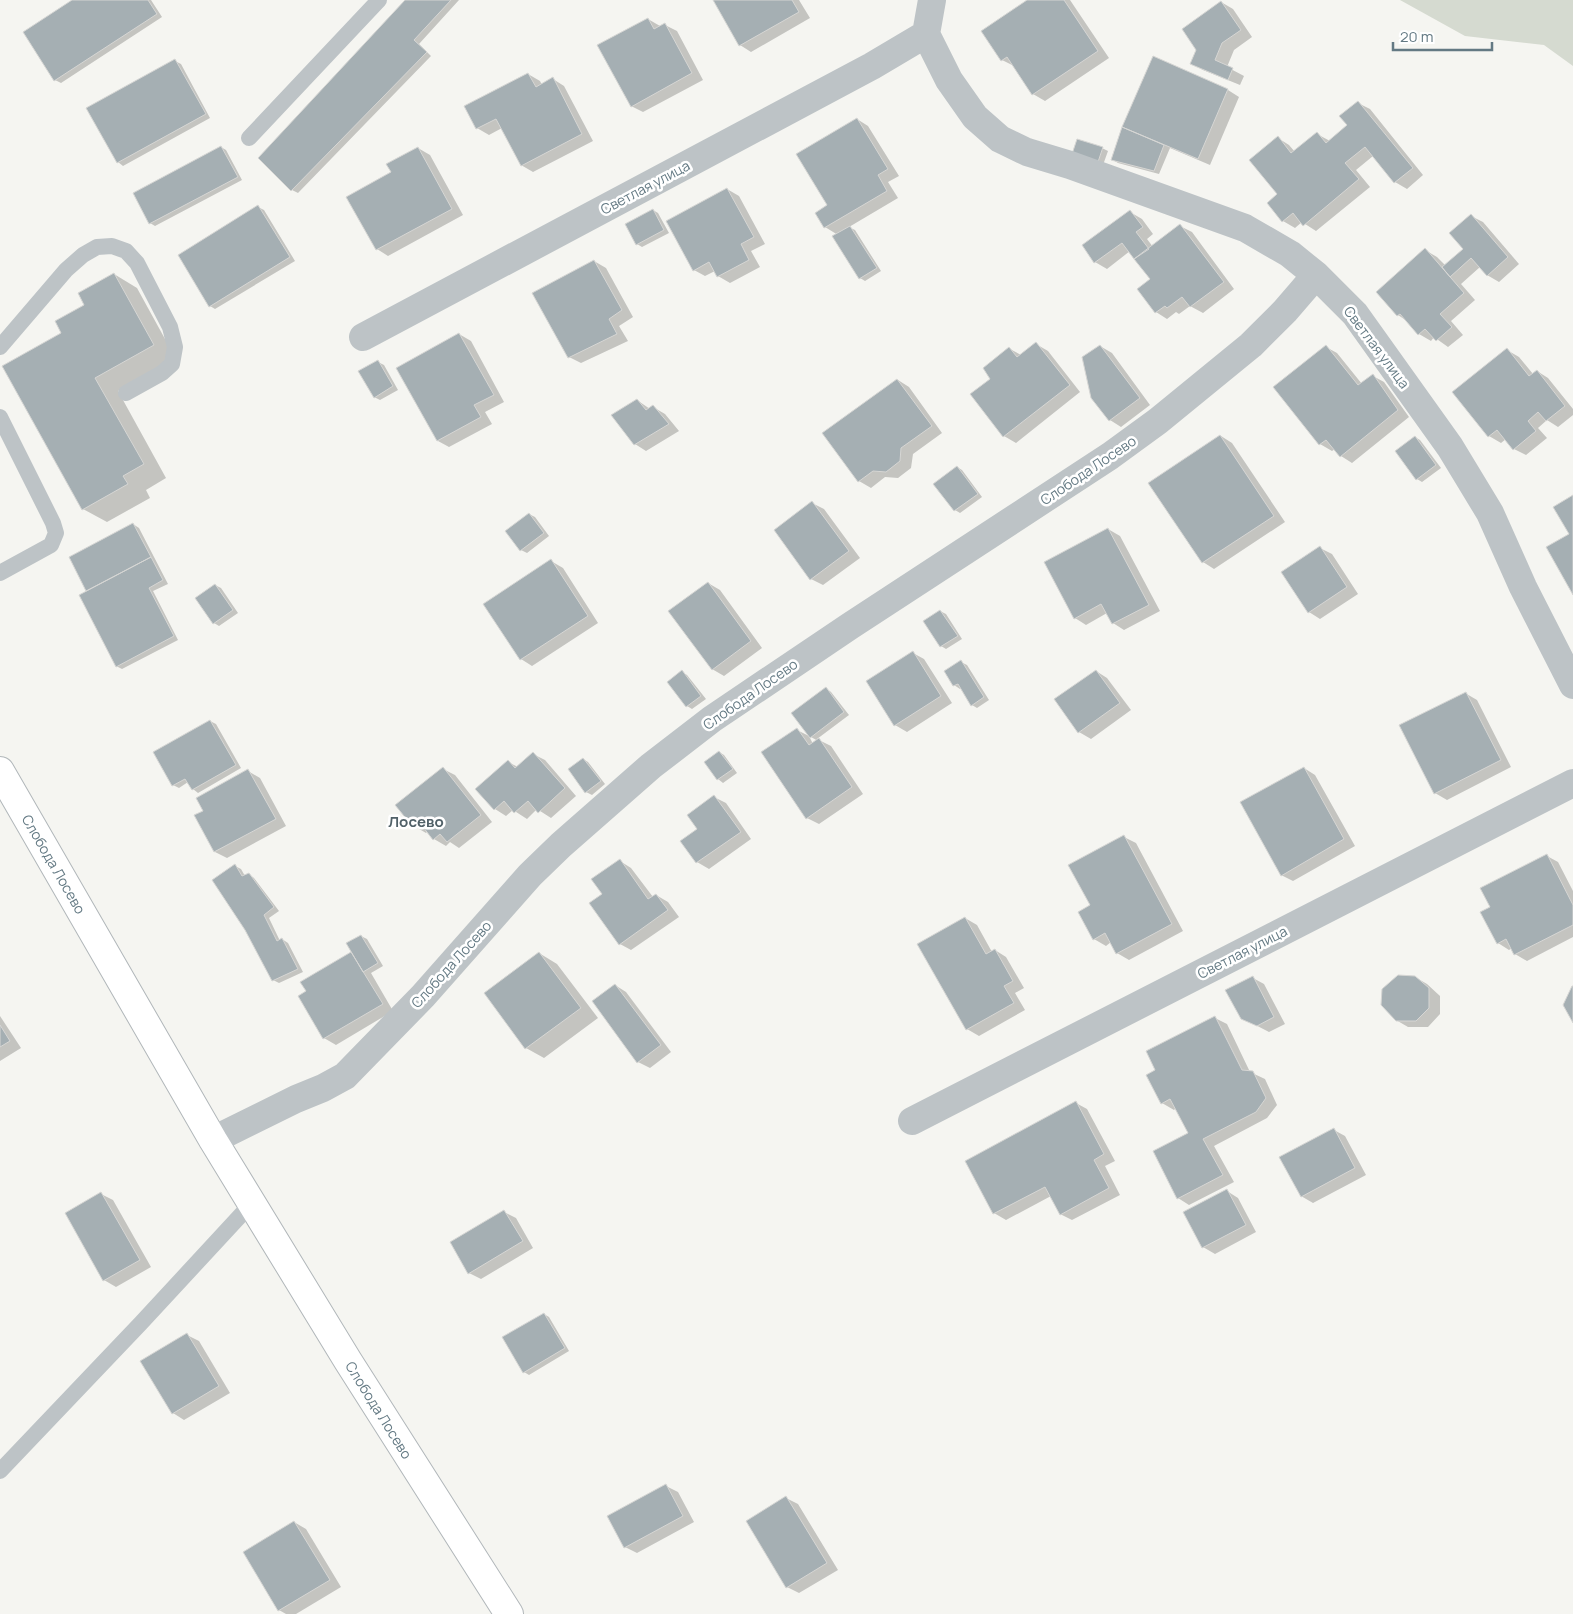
<svg xmlns="http://www.w3.org/2000/svg" width="1573" height="1614" viewBox="0 0 1573 1614" font-family="Manrope,sans-serif">
  <style>
    .green { fill: #d5dad0 }
    .shadow { fill: #0003 }
    .building { fill: #a5afb3; stroke: #d6d6d4 }
    .lines { fill: none; stroke-linecap: round; stroke-linejoin: round }
    .primary-casing { stroke: #b1b7ba; stroke-width: 30 }
    .service { stroke: #bdc3c6; stroke-width: 16 }
    .minor { stroke: #bdc3c6; stroke-width: 28 }
    .primary { stroke: #fff; stroke-width: 28 }
    .labels { text-anchor: middle; dominant-baseline: central; stroke-width: 5; stroke-linejoin: round; paint-order: stroke }
    .street-label { font-size: 14px; fill: #637983; stroke: #fff }
    .neighbourhood-label { font-size: 15px; font-weight: bold; fill: #516168; stroke: #fff }
  </style>
  <rect width="100%" height="100%" fill="#f5f5f1"/>
  <path class="green" d="M1400,0H1573V66L1544,45L1465,36Z"/>
  <path class="shadow" d="M74,0H151L162,17L61,83L55,80Z
    M407,0H459L419,44L431,56L298,193L292,190L260,158Z
    M714,0H799L810,18L751,52L740,45Z
    M1029,0H1070L1109,58L1045,101L1033,94L1014,66L1002,60Z
    M1221,2L1233,9L1252,37L1234,50L1227,67L1244,76L1240,85L1203,70L1192,64Z
    M648,19L660,26L665,25L677,31L703,80L643,112L631,106Z
    M1153,58L1228,90L1239,97L1210,165L1170,148L1159,174L1118,163L1113,160L1123,127Z
    M175,61L181,64L210,118L123,166L118,162Z
    M528,74L540,81L542,85L553,79L564,86L593,141L533,172L521,165L502,128L489,135L477,128Z
    M1358,103L1370,109L1423,175L1407,189L1395,182L1373,156L1356,170L1370,187L1316,231L1302,222L1295,228L1283,221L1279,194L1278,138L1289,145L1295,152L1317,134L1330,141L1349,125Z
    M857,119L868,126L899,176L888,182L898,198L849,227L855,230L881,271L865,281L860,278L838,235L825,227Z
    M221,147L226,150L242,180L155,226L150,223Z
    M418,148L430,155L463,215L388,256L377,249L392,173Z
    M1102,148L1108,151L1103,165L1079,157Z
    M727,189L739,196L765,244L751,251L760,267L730,283L718,276L715,271L705,276L694,270Z
    M258,207L264,210L295,261L215,309L210,306Z
    M653,210L658,213L669,233L642,247L637,244Z
    M1130,212L1142,219L1153,234L1147,239L1153,247L1180,226L1192,232L1234,289L1203,313L1190,306L1179,314L1176,312L1167,319L1156,312L1151,279L1130,251L1107,269L1095,262Z
    M1471,216L1483,222L1519,264L1499,282L1487,275L1480,267L1461,284L1475,300L1451,321L1463,335L1448,347L1434,337L1431,341L1419,334L1407,321L1398,315L1425,250L1437,257L1446,266L1465,249Z
    M594,261L606,268L633,317L619,326L628,341L581,363L569,357Z
    M114,274L137,288L176,359L118,391L166,478L146,490L150,498L107,522L83,509L63,334L86,305Z
    M459,334L471,341L504,402L485,412L492,424L449,447L438,441L398,368Z
    M1036,344L1048,351L1080,392L1016,443L1004,436L992,379L1010,349L1021,355Z
    M1100,346L1112,353L1150,405L1121,427L1110,420Z
    M1326,347L1337,353L1362,384L1373,376L1384,382L1409,417L1352,463L1341,456L1335,449L1332,451L1320,444L1274,387Z
    M1507,350L1519,357L1533,374L1537,371L1548,378L1573,409V415L1558,427L1547,420L1538,428L1547,438L1526,455L1514,449L1506,439L1501,443L1489,436L1454,393Z
    M378,362L384,365L398,390L380,400L374,397Z
    M898,380L909,387L942,433L913,454L911,468L898,478L885,477L871,488L859,481Z
    M637,400L650,409L653,407L665,414L679,431L646,451L635,444Z
    M1221,436L1232,443L1285,522L1214,569L1203,562L1150,484Z
    M1415,437L1420,440L1441,468L1422,482L1417,479Z
    M957,467L962,470L982,497L960,513L955,510Z
    M812,503L824,509L860,558L823,585L811,579Z
    M529,514L535,517L549,536L527,553L521,550L507,531Z
    M133,524L139,528L168,584L153,591L178,640L122,669L116,666L88,591L70,557Z
    M1108,529L1120,536L1160,611L1124,630L1113,623L1107,613L1086,625L1075,618Z
    M1320,548L1332,554L1358,594L1320,619L1309,612Z
    M551,561L563,568L598,623L532,666L521,659Z
    M708,583L720,590L762,648L724,676L712,669Z
    M215,585L221,588L238,613L219,626L214,623Z
    M940,611L946,614L962,639L946,649L941,646Z
    M913,653L924,659L952,703L907,732L895,725Z
    M961,662L967,665L989,700L977,708L972,705L961,687L960,689L954,685Z
    M1096,671L1107,678L1131,710L1091,739L1079,732L1056,699Z
    M682,672L687,675L706,699L692,709L687,706Z
    M826,688L831,692L849,715L817,739L831,746L863,794L819,824L807,818L797,730L809,736L813,744L818,741L811,737Z
    M1465,693L1477,700L1511,767L1447,800L1435,793Z
    M210,721L216,724L241,768L198,793L193,789L188,782L179,788L173,785Z
    M719,752L724,755L737,773L723,783L718,779L705,762Z
    M533,754L545,760L576,796L551,818L537,809L527,819L513,810L506,816L495,809L508,762L518,767Z
    M583,759L588,762L605,784L592,795L586,792Z
    M1304,768L1315,775L1355,846L1293,881L1281,875Z
    M443,769L455,775L492,822L459,848L450,842L446,846L434,839L428,831L426,833L414,826Z
    M248,771L260,778L286,826L227,858L215,852L196,815L204,811Z
    M714,797L726,803L751,839L709,869L697,862L682,841L698,829Z
    M1124,837L1136,843L1183,931L1129,960L1117,953L1111,942L1106,946L1094,939L1092,906Z
    M1547,856L1558,862L1573,891V937L1527,961L1515,954L1512,948L1509,950L1498,943L1492,908Z
    M620,861L631,868L653,897L656,895L668,902L679,917L631,950L620,944L603,894Z
    M235,866L241,869L245,876L249,874L254,878L279,911L269,918L280,941L282,939L288,943L303,972L279,983L273,980L246,929Z
    M965,918L977,925L992,952L995,950L1006,957L1024,988L1015,993L1025,1010L979,1036L967,1029Z
    M361,936L367,939L383,966L371,973L393,1011L336,1045L324,1038L299,996L308,992L302,983L353,952Z
    M539,953L557,964L598,1018L544,1058L526,1048Z
    M1415,977L1427,984L1440,996V1014L1428,1027H1408L1396,1020Z
    M1253,978L1264,984L1285,1024L1269,1032L1242,1018Z
    M615,985L626,992L671,1052L650,1068L638,1062Z
    M0,1016L21,1048L0,1061Z
    M1215,1018L1227,1024L1250,1072L1265,1079L1277,1105L1267,1118L1214,1146L1234,1182L1189,1205L1178,1198L1189,1134L1176,1108L1174,1110L1162,1103L1157,1071Z
    M1076,1103L1087,1109L1115,1161L1105,1166L1120,1195L1072,1220L1060,1214L1051,1196L1006,1220L994,1213Z
    M1334,1130L1345,1136L1366,1175L1313,1203L1301,1196Z
    M1227,1191L1238,1198L1256,1232L1215,1254L1203,1247Z
    M101,1194L113,1200L151,1267L116,1287L104,1280Z
    M504,1212L516,1218L533,1248L481,1279L469,1273Z
    M544,1314L549,1317L569,1351L529,1375L524,1372Z
    M187,1335L199,1341L230,1393L184,1420L173,1413Z
    M666,1486L678,1492L694,1522L637,1553L625,1547Z
    M786,1498L798,1504L838,1570L799,1593L787,1587Z
    M294,1522L306,1529L341,1587L296,1614H286L279,1610L244,1552Z"/>
  <path class="building" d="M72,0H148L157,14L54,81L23,32Z
    M405,0H451L414,40L427,52L291,191L258,158Z
    M713,0H792L799,12L739,46Z
    M1027,0H1064L1098,51L1032,95L1007,57L1001,61L981,31Z
    M1221,1L1241,30L1222,43L1215,60L1233,68L1228,80L1190,64L1196,50L1182,29Z
    M648,18L654,29L665,23L692,73L631,107L597,45Z
    M1153,56L1228,89L1198,159L1122,127Z
    M175,59L206,114L117,163L86,108Z
    M528,73L536,87L553,77L582,134L521,166L496,119L476,129L464,106Z
    M1358,101L1413,168L1394,183L1365,147L1345,163L1359,179L1303,226L1293,213L1282,222L1267,203L1277,194L1249,160L1278,136L1291,153L1317,132L1326,143L1347,125L1339,116Z
    M857,118L888,169L878,175L887,191L824,228L815,213L827,205L796,154Z
    M1122,127L1164,145L1154,171L1111,160Z
    M1077,139L1103,147L1098,162L1072,154Z
    M221,146L238,177L149,224L133,193Z
    M418,147L452,209L376,250L346,197L391,172L386,164Z
    M727,188L754,237L741,244L749,260L717,277L709,262L693,271L666,221Z
    M258,205L290,257L209,307L178,255Z
    M653,209L664,230L636,245L625,224Z
    M1130,210L1143,227L1136,232L1149,249L1134,259L1122,243L1094,263L1082,245Z
    M1471,214L1508,257L1487,276L1471,258L1450,277L1442,267L1463,249L1449,233Z
    M1180,224L1224,282L1190,307L1182,297L1167,308L1165,306L1155,313L1137,289L1150,279L1134,259Z
    M850,226L877,268L859,279L832,236Z
    M1425,248L1464,293L1440,314L1452,327L1436,341L1425,329L1418,335L1400,314L1397,316L1376,292Z
    M594,260L622,310L609,319L617,334L568,358L532,293Z
    M114,273L154,345L95,378L144,464L123,476L128,484L82,510L2,366L61,333L55,321L84,305L78,293Z
    M459,333L494,395L474,405L481,417L437,441L396,368Z
    M1036,342L1070,385L1003,437L970,394L990,379L983,368L1009,347L1017,357Z
    M1100,345L1140,398L1109,421L1091,398L1082,357Z
    M1326,345L1358,385L1373,374L1398,410L1340,457L1326,440L1319,445L1273,387Z
    M1507,348L1529,376L1537,370L1565,406L1546,421L1538,412L1528,421L1536,431L1513,450L1497,430L1488,437L1452,392Z
    M378,360L393,386L374,398L358,371Z
    M897,379L932,426L901,448L900,461L886,472L873,471L858,482L822,433Z
    M637,399L646,410L653,405L669,424L634,445L611,415Z
    M1220,435L1274,516L1202,563L1148,483Z
    M1415,436L1436,465L1416,480L1395,451Z
    M957,466L978,494L954,511L933,484Z
    M1573,495V595L1546,547L1569,534L1553,507Z
    M812,501L849,551L810,580L774,530Z
    M529,513L544,533L520,551L505,531Z
    M133,523L151,557L86,591L69,557Z
    M1108,528L1149,605L1112,624L1101,604L1074,619L1044,562Z
    M1320,546L1347,587L1308,613L1281,572Z
    M151,557L163,580L149,588L174,636L116,667L79,595Z
    M551,559L588,616L520,660L483,604Z
    M708,582L751,641L712,670L668,611Z
    M215,584L233,610L213,624L195,598Z
    M940,610L958,636L940,647L923,621Z
    M913,651L941,696L894,726L866,681Z
    M961,660L984,697L971,706L958,684L953,686L944,671Z
    M682,670L701,696L686,707L667,682Z
    M1096,670L1120,703L1078,733L1054,699Z
    M826,687L844,712L810,738L791,713Z
    M1466,692L1501,760L1434,794L1399,725Z
    M210,720L236,765L192,790L185,779L172,786L153,752Z
    M797,728L809,745L819,738L852,787L806,819L761,752Z
    M719,751L733,769L717,780L704,762Z
    M533,752L565,788L538,813L528,801L514,813L504,801L494,810L475,789L508,760L515,768Z
    M583,758L601,781L585,793L568,769Z
    M443,767L481,815L447,842L440,834L433,840L420,823L413,827L395,805Z
    M1304,767L1344,839L1281,876L1240,802Z
    M248,769L276,819L214,852L194,815L203,811L196,798Z
    M714,795L741,832L696,863L680,841L697,829L687,815Z
    M1124,835L1172,924L1116,954L1105,933L1093,940L1078,912L1090,905L1068,865Z
    M1547,854L1573,905V925L1514,955L1506,939L1497,944L1480,912L1490,907L1480,888Z
    M620,859L648,899L656,894L668,910L619,945L589,903L602,894L591,879Z
    M235,864L242,876L249,873L274,907L264,915L277,941L282,938L298,969L272,981L245,930L212,880Z
    M965,917L986,954L995,949L1013,981L1004,986L1014,1003L966,1030L917,944Z
    M361,935L378,963L363,972L346,943Z
    M351,952L383,1004L323,1039L298,996L306,991L300,982Z
    M539,952L581,1008L525,1049L484,993Z
    M1398,975L1415,976L1429,988V1008L1416,1021H1396L1381,1005L1382,989Z
    M1253,976L1274,1017L1257,1026L1241,1019L1225,990Z
    M615,984L661,1045L637,1063L592,1001Z
    M1572,986H1573V1023L1563,1005Z
    M1215,1016L1242,1070L1253,1071L1266,1098L1256,1112L1203,1139L1223,1175L1177,1199L1153,1151L1188,1133L1170,1099L1161,1104L1146,1075L1155,1070L1146,1051Z
    M0,1025L10,1041L0,1047Z
    M1076,1101L1104,1154L1094,1160L1109,1188L1060,1215L1045,1187L993,1214L965,1161Z
    M1334,1128L1355,1168L1301,1197L1279,1157Z
    M1227,1189L1246,1225L1202,1248L1183,1212Z
    M101,1192L140,1260L103,1281L65,1213Z
    M504,1210L523,1241L468,1274L450,1242Z
    M544,1313L565,1348L523,1373L502,1337Z
    M187,1333L219,1386L172,1414L140,1361Z
    M666,1484L683,1516L624,1548L607,1516Z
    M786,1496L827,1563L786,1588L746,1521Z
    M294,1521L330,1580L278,1611L243,1552Z"/>
  <g class="lines">
    <g class="primary-casing">
      <path id="primary" d="M0,771L213,1140L348,1361L509,1614"/>
    </g>
    <path class="service" d="M249,138L379,0
      M0,347L66,270L83,255L97,247L112,246L126,251L137,263L170,327L175,347L172,364L162,373L126,393
      M0,417L53,523L56,533L51,545L0,573
      M0,1471L141,1323L252,1203"/>
    <path class="minor" d="M926,34L932,0
      M363,337L872,66L926,34L949,80L975,117L1000,139L1027,152L1070,165L1245,228L1290,254L1316,275L1355,314L1450,447L1490,513L1523,587L1573,685
      M912,1121L1573,783
      M213,1140L296,1099L323,1088L345,1076L423,996L530,875L561,845L651,766L712,719L850,626L1110,456L1158,421L1251,345L1285,311L1316,275"/>
    <use href="#primary" class="primary"/>
  </g>
  <g class="labels">
    <g class="street-label">
      <text transform="translate(645 187) rotate(-28)">Светлая улица</text>
      <text transform="translate(1377 347) rotate(53)">Светлая улица</text>
      <text transform="translate(1088 470) rotate(-34)">Слобода Лосево</text>
      <text transform="translate(750 694) rotate(-35)">Слобода Лосево</text>
      <text transform="translate(54 864) rotate(60)">Слобода Лосево</text>
      <text transform="translate(1242 952) rotate(-27)">Светлая улица</text>
      <text transform="translate(451 964) rotate(-48)">Слобода Лосево</text>
      <text transform="translate(379 1410) rotate(58)">Слобода Лосево</text>
    </g>
    <g class="neighbourhood-label">
      <text x="416" y="821">Лосево</text>
    </g>
  </g>
  <path d="M1393 42v8h99v-8" fill="none" stroke="#637983" stroke-width="2.5"/>
  <text x="1400" y="42" font-size="15" fill="#637983" stroke="#ffffff" stroke-width="4" paint-order="stroke">20 m</text>
</svg>
